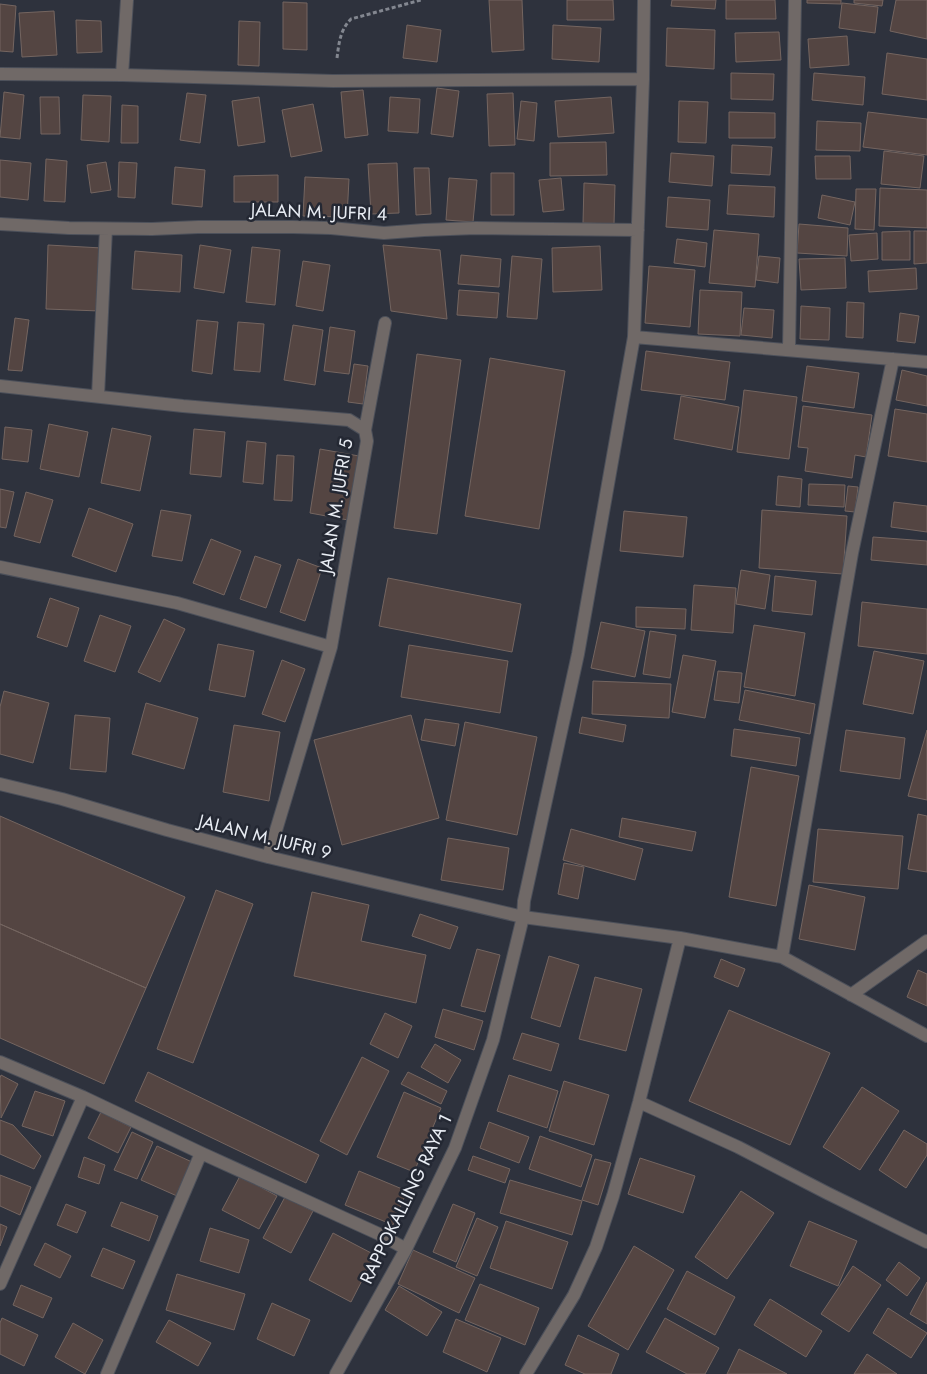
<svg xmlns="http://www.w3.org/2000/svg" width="927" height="1374" viewBox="0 0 927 1374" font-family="Jost,sans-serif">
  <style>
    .building { fill: #544542; stroke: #746560 }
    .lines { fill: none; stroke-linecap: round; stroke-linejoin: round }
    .minor-casing { stroke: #4c505a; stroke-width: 14 }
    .path { stroke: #838790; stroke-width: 3; stroke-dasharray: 4 2.5; stroke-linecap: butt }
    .minor { stroke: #706967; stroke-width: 12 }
    .labels { text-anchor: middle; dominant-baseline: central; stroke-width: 5; stroke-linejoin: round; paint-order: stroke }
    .street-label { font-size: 18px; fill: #e9edf4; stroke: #242833 }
  </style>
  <rect width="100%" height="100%" fill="#2e323d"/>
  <path class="building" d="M489,0H522L524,50L492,52Z
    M567,0H613L614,20H567Z
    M672,0H716L715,9L671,6Z
    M726,0H775L776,19H726Z
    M807,0H841V4L807,3Z
    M854,0H883L882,6L854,3Z
    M896,0H927V39L890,31Z
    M283,2L307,3V50L283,49Z
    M842,3L878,7L875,33L839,28Z
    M0,4L16,6L13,52L0,51Z
    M54,11L57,55L22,57L19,13Z
    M76,20L101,21L102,52L77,53Z
    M239,21L260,22L259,66L238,65Z
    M407,25L441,30L437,62L403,58Z
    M553,25L601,28L599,62L552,59Z
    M667,28L715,30L714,69L666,66Z
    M779,32L781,60L736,62L735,33Z
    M847,36L849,65L810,68L808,39Z
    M887,53L927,59V100L882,94Z
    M731,73L774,74L773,100L731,99Z
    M814,73L865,77L863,105L812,100Z
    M437,88L459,91L453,137L431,134Z
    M363,90L368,135L345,138L341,92Z
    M4,92L24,95L20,139L0,137Z
    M187,93L206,95L200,143L180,140Z
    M513,93L515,145L489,146L487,94Z
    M83,95L111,96L109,142L81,140Z
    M40,97H59L60,134H41Z
    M259,97L265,142L238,146L232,101Z
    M390,97L420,99L418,133L388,131Z
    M611,97L614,133L558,137L555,101Z
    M521,101L537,103L534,141L517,139Z
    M679,101L708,102L706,143L678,142Z
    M313,104L322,151L291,157L282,110Z
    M122,105L138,106V143H121Z
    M729,112L775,113V138H729Z
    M868,112L927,119V155L863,147Z
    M817,121L861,123L860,151L816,150Z
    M606,142L607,175L550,176V143Z
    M732,145L772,147L770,175L731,173Z
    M884,151L924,156L920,188L881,184Z
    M671,153L714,156L712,186L669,182Z
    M815,156H850L851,179H816Z
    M46,159L67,161L65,202L44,201Z
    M0,160L31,163L28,200L0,197Z
    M106,162L111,190L91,193L87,165Z
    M119,162L137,163L135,198L118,197Z
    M397,163L399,213L371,214L368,164Z
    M175,167L205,170L202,207L172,204Z
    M414,168H429L431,214L416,215Z
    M491,173H514V215H491Z
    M278,175V202H234V176Z
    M305,177L349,179L347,217L303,216Z
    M449,178L477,180L473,222L446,220Z
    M561,178L564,210L543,212L539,180Z
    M584,183L615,185L614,224L583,223Z
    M729,185L775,187L774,217L727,214Z
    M880,188L927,190V228L879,226Z
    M856,189H876L874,230L855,229Z
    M822,195L855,202L850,225L818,218Z
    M668,197L710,200L708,230L666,227Z
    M799,224L848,228L847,256L797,253Z
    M714,230L759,234L755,287L709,283Z
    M910,231V260H882V232Z
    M914,231H927V263L914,264Z
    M877,233L878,259L851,261L849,235Z
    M677,239L707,243L705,267L674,263Z
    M48,245L102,248L100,311L46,309Z
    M200,245L231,250L224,293L194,288Z
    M383,245L440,250L447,319L391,311Z
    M600,246L602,290L553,292L552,248Z
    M252,247L280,250L275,305L246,302Z
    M135,251L182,255L180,292L132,289Z
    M461,255L501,259L499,287L458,284Z
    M512,256L542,259L537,319L507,317Z
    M759,256L780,258L778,283L756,280Z
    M845,258L846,288L801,290L799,259Z
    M303,261L330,265L323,311L296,306Z
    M649,266L695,270L690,327L645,323Z
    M916,268L917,289L869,292L868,271Z
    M459,290L499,293L497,318L457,315Z
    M700,290L742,292L740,336L698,334Z
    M847,302L864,303L863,338L846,337Z
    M801,306L830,308L829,340L800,339Z
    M744,308L774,310L772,338L741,335Z
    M900,313L919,316L915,343L897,341Z
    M15,318L29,320L22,371L8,370Z
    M197,320L218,322L212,374L192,371Z
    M238,322L264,324L260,372L234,370Z
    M293,325L323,330L315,385L284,380Z
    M330,327L355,331L349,374L324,371Z
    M646,351L730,362L725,400L641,390Z
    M417,354L461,360L437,534L394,528Z
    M490,358L565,371L539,529L465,516Z
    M354,364L368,366L363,404L348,402Z
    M807,366L859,373L854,408L802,401Z
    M902,370L927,376V406L896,400Z
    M744,390L797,397L789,459L737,452Z
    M681,396L739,407L732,450L674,439Z
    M803,406L872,415L866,457L855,455L852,478L805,471L808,448L798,447Z
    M895,409L927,414V462L888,456Z
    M49,424L88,432L79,477L40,469Z
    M5,427L32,430L28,462L2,459Z
    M112,428L151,436L140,491L101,483Z
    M194,429L225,432L221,477L190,474Z
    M247,441L266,443L263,484L243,482Z
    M320,449L359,456L348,520L310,513Z
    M277,455L294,456L292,501L274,500Z
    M778,476L802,479L800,507L776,505Z
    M809,484L845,485L844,507L808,505Z
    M848,486L858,487L855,512L845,511Z
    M0,489L14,492L6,528L0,527Z
    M26,492L53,500L40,543L14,536Z
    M894,502L927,506V532L891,527Z
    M89,508L133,524L116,572L72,556Z
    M161,510L191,515L182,561L152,556Z
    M762,510L847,516L843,574L759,568Z
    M624,511L687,517L683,557L620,551Z
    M873,537L927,541V565L871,560Z
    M211,539L241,551L224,595L193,583Z
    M255,556L281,565L266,608L240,599Z
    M298,559L322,568L305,621L280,612Z
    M741,570L770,575L765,609L736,604Z
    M775,576L816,581L812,615L772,611Z
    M388,578L521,604L512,652L379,626Z
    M694,585L736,588L733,633L691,630Z
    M50,598L79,608L67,647L37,637Z
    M862,602L927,609V654L858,646Z
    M636,607L686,609L685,629L636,627Z
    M100,615L131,626L115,672L84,661Z
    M164,619L185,629L160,682L138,672Z
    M601,622L645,631L635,677L591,668Z
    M754,625L805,633L795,696L744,687Z
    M650,631L676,635L670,678L643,674Z
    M218,644L254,651L245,697L209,690Z
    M409,645L508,661L500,713L401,697Z
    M874,651L924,661L913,714L863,704Z
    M683,655L716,661L705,718L672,712Z
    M282,660L305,669L285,722L262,714Z
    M718,671L742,673L739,703L714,700Z
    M593,681L671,684L669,718L592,714Z
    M745,690L815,704L810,734L739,720Z
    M4,691L49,703L33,763L0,754V707Z
    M146,703L198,718L184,769L132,754Z
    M75,715L110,718L106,772L70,769Z
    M411,715L439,818L342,845L314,740Z
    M582,717L626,725L623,742L579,733Z
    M425,719L459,724L455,746L421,740Z
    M465,722L537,737L517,835L446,820Z
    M234,725L280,732L269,801L223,792Z
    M734,729L800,738L796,766L731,756Z
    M846,730L905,738L900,779L840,771Z
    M927,730V800L908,796Z
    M751,767L799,776L776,906L729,897Z
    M918,814L927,816V872L908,869Z
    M0,816L185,897L146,988L0,924Z
    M622,818L696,832L692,851L619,837Z
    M571,829L643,849L635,880L563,860Z
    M818,829L903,836L898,889L813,882Z
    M448,838L509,848L503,890L441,880Z
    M564,863L584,867L578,899L558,894Z
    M809,885L865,897L855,950L799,939Z
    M216,890L253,904L193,1063L157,1049Z
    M312,892L369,905L361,941L426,955L416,1003L294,976Z
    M420,914L458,927L450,949L412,936Z
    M0,924L146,988L104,1084L0,1038Z
    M477,949L500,955L485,1012L461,1006Z
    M549,956L579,965L560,1027L531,1018Z
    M721,959L745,969L738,987L714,977Z
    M918,970L927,974V1006L907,997Z
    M595,977L642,989L626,1051L579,1039Z
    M443,1009L483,1021L474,1050L435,1037Z
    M729,1010L830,1053L790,1145L689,1101Z
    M385,1013L412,1026L398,1058L370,1044Z
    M522,1033L559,1044L551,1071L513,1059Z
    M435,1044L461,1060L448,1083L421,1067Z
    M362,1057L389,1071L347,1155L320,1141Z
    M148,1072L319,1155L306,1183L135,1101Z
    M408,1072L447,1091L441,1104L401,1084Z
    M1,1075L18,1084L1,1118L0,1078Z
    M509,1075L558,1091L547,1128L497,1111Z
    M564,1081L609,1095L594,1145L549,1131Z
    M862,1087L899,1111L860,1170L823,1147Z
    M35,1091L65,1101L53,1136L22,1126Z
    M404,1092L441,1108L414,1172L377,1157Z
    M101,1112L131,1127L118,1153L88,1138Z
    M0,1120L13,1125L41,1156L34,1169L0,1154Z
    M489,1122L529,1137L519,1163L480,1148Z
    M904,1130L927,1144V1155L906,1188L879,1170Z
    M132,1132L153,1142L137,1179L114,1170Z
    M540,1136L592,1155L581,1187L529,1169Z
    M157,1146L192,1162L177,1196L141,1180Z
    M473,1156L510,1169L505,1183L468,1170Z
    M84,1157L105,1165L99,1184L78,1177Z
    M640,1158L695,1176L683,1213L628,1194Z
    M595,1159L611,1163L598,1205L582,1200Z
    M359,1171L407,1191L393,1225L345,1205Z
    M0,1175L31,1187L20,1215L0,1206Z
    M240,1176L277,1196L259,1229L222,1210Z
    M510,1180L582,1201L572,1235L500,1213Z
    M741,1191L774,1213L727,1279L695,1257Z
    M285,1197L313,1211L291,1253L263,1238Z
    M121,1202L158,1216L149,1241L111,1226Z
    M66,1204L86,1212L77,1233L57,1225Z
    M453,1204L475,1213L456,1262L433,1252Z
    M477,1218L498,1227L477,1276L456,1267Z
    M506,1221L568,1242L552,1289L490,1268Z
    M809,1221L857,1241L838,1286L790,1266Z
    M0,1224L7,1227L0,1246Z
    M210,1228L249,1240L239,1273L200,1261Z
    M333,1233L375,1255L351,1302L309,1280Z
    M45,1243L71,1256L60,1278L34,1265Z
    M634,1246L674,1270L628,1350L588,1326Z
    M103,1248L135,1261L123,1289L91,1276Z
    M413,1250L475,1278L459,1313L398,1284Z
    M899,1262L920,1278L907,1296L886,1280Z
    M853,1266L881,1285L849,1332L821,1314Z
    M687,1271L735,1297L715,1335L667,1309Z
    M177,1274L245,1294L234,1330L166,1310Z
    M927,1282V1324L910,1314Z
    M480,1284L539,1308L525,1345L465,1320Z
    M21,1285L52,1298L43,1318L13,1305Z
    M399,1286L442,1312L427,1336L385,1310Z
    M770,1299L822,1331L806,1357L754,1325Z
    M272,1303L310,1320L294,1356L257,1339Z
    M888,1308L927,1333L911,1358L873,1333Z
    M2,1318L38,1335L24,1366L0,1354V1323Z
    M665,1318L719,1348L705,1374H687L646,1352Z
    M456,1319L501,1338L487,1372L443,1352Z
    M169,1320L211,1343L198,1366L156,1342Z
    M73,1323L103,1340L85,1374L55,1357Z
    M578,1335L619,1354L611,1374H585L565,1365Z
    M739,1349L787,1374H727Z
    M867,1354L897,1374H854Z"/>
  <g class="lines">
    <g class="minor-casing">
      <path id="minor" d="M0,74L122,75L333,81L643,79
        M122,75L127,0
        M0,224L69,228L152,229L198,227H293L331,228L384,233L424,230L476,228L638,230
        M634,337L927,362
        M789,350L795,0
        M0,386L183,406L349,420L365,430L367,441L331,647L268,857
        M98,396L106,229
        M365,430L385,323
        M0,567L177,603L331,647
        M0,784L62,799L167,830L268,857L523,917L680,938L782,957L852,553L893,359
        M782,957L927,1036
        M851,995L927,941
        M0,1062L83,1097L201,1153L379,1234L406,1249
        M639,1102L738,1147L827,1193L927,1242
        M0,1284L83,1097
        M107,1374L201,1153
        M336,1374L406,1249L455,1148L493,1040L523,917L524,901L578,654L634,337L643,79L644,0
        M526,1374L574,1295L596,1247L613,1196L639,1102L680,938"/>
    </g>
    <path class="path" d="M337,58C339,43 340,30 351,19L421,0"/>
    <use href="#minor" class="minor"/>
  </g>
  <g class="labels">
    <g class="street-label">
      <text transform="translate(319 212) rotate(2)">JALAN M. JUFRI 4</text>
      <text transform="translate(336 506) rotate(-81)">JALAN M. JUFRI 5</text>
      <text transform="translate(265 837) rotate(14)">JALAN M. JUFRI 9</text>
      <text transform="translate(406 1199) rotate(-64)">RAPPOKALLING RAYA 1</text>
    </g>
  </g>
</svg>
